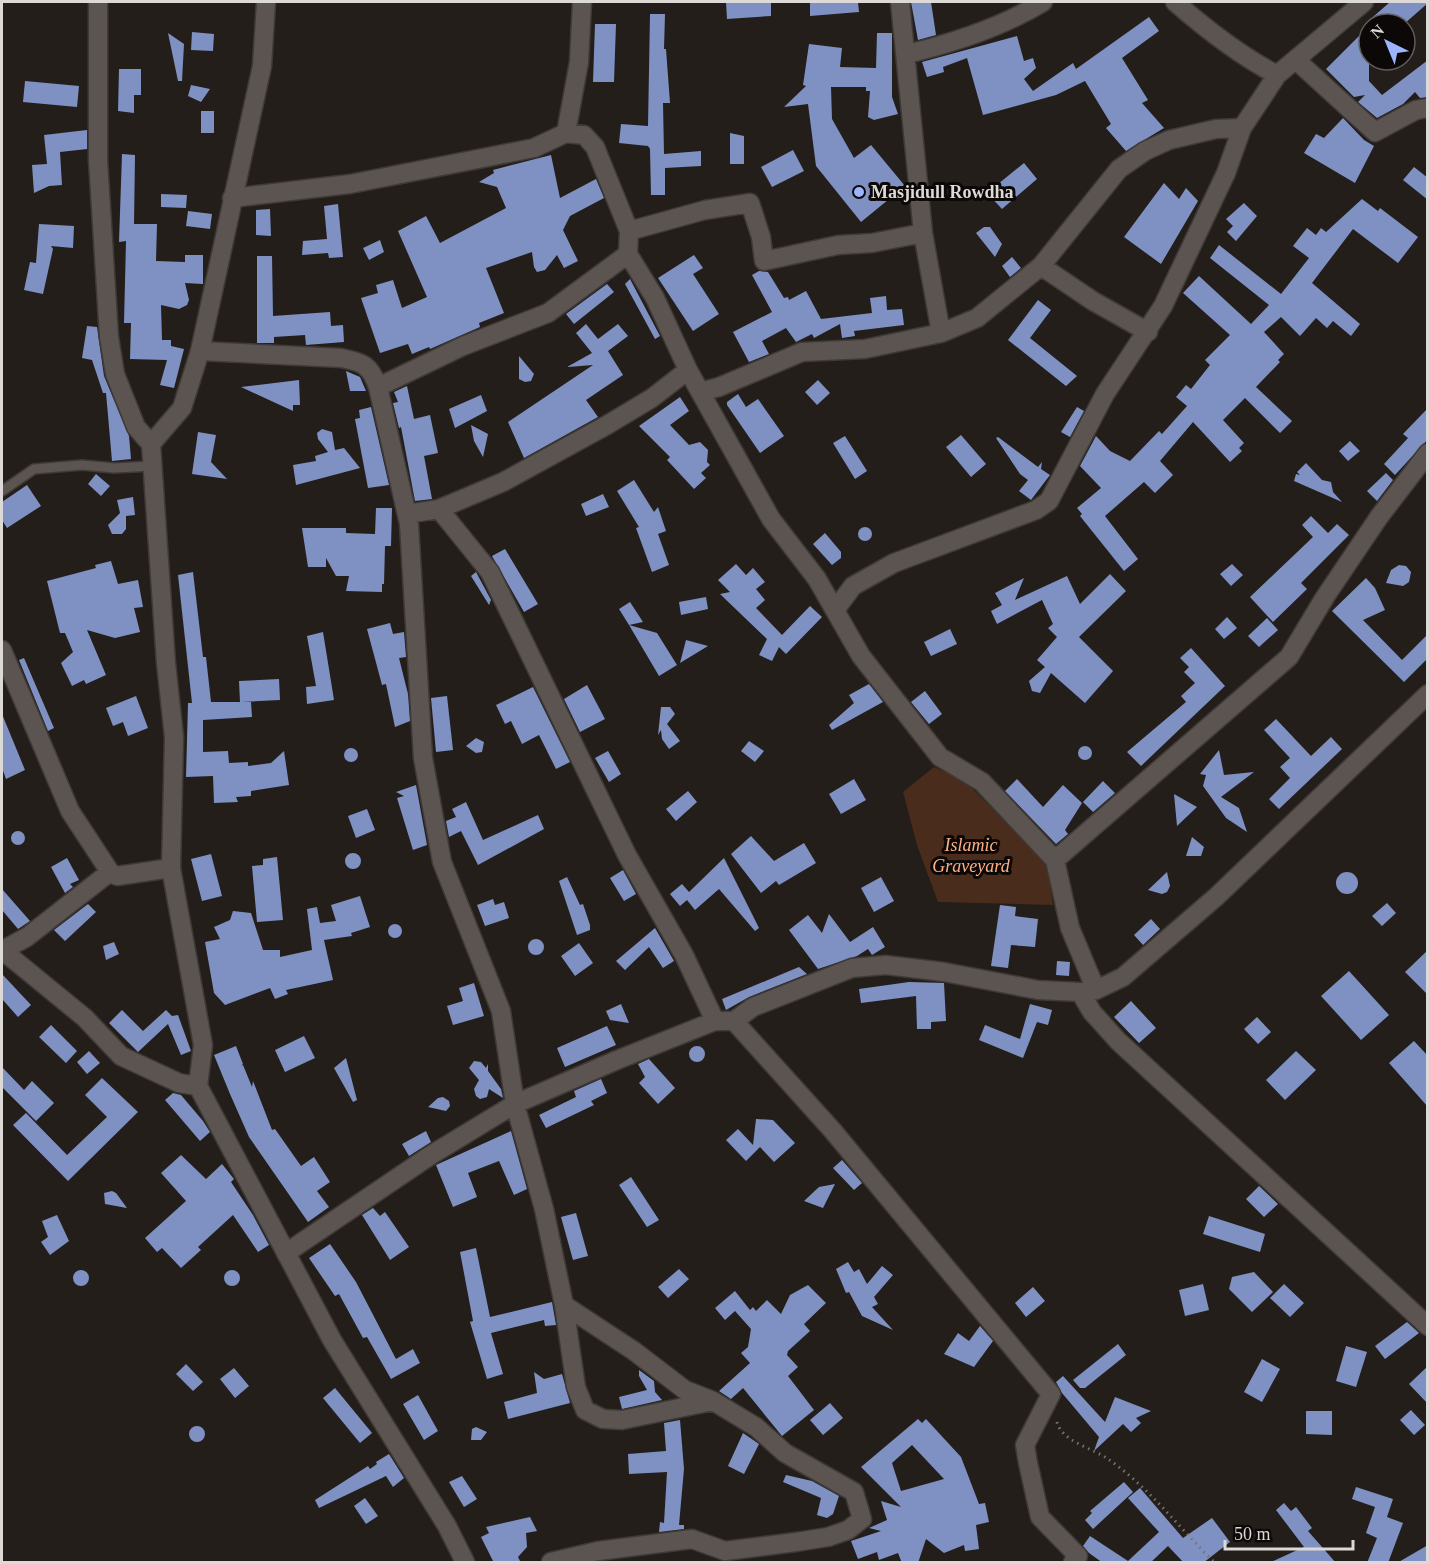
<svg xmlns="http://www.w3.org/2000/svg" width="1429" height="1564" viewBox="0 0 1429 1564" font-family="Georgia,serif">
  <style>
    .green { fill: #492c1b }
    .building { fill: #7f91c3; fill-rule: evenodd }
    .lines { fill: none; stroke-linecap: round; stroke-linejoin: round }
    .lane-casing { stroke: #3f3a37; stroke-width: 12 }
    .street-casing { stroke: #3f3a37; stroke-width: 21 }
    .secondary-casing { stroke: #3f3a37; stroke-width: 21 }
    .path { stroke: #787370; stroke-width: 3; stroke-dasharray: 1.5 4.5; stroke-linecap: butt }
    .lane { stroke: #5b5450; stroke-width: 9 }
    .street { stroke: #5b5450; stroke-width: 18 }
    .secondary { stroke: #5b5450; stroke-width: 18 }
    .poi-dot { fill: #9cb4fd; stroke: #0b0807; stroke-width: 2 }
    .labels { text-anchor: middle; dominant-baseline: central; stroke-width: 6; stroke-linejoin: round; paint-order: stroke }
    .poi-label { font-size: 18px; font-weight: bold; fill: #ddd9d7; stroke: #0b0807; text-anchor: start }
    .park-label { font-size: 18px; font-style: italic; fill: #fdb183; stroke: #0b0807 }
  </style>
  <rect width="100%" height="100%" fill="#231e1a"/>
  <path class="green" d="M934,767L965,781L1047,863L1053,905L938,902L917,845L903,792Z"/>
  <path class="building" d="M726,2H771V16L727,19Z
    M810,2H858L859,12L810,16Z
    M911,2H931L936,35L918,40Z
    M1390,2H1428V3L1404,24H1365Z
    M650,14H665L664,49H666L670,103H663L664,154L701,151V166L665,168V195H651L650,149L648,146L619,143L621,124L648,126Z
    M1149,17L1159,31L1122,58L1148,100L1142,103L1164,128L1126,151L1106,128L1111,124L1085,81L1056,95L983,115L967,58L943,67L944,72L927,77L922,62L1017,36L1024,61L1033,58L1036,68L1024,79L1033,91L1073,63L1076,69Z
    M595,24H616L614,82H593Z
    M1369,26V81L1382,95L1428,60V97L1420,98L1415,92L1403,104L1377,118L1358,102L1365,95L1354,97L1326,69Z
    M192,32L214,34L213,51L191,50Z
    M168,33L184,44L182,81H178Z
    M877,33H892V97L898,114L874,120L868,117L870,91H866V87H831L832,119L854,158L871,145L905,186L861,222L816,166L808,104L784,107L806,86L803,85L809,44L842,48L840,67L876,68Z
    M119,69H141V95H134V113L118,111Z
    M25,81L79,86L77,107L23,102Z
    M191,85L210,89L201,102L188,96Z
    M201,111H214V133H201Z
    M1343,118L1364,140L1374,146L1355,183L1304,153L1316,134L1324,138Z
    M87,130V149L60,152L62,185L49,186L34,193L32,165L47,164L44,135Z
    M730,133L744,136V164H730Z
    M793,150L804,171L772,187L761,167Z
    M122,154L135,155L134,224H157L156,261L185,262V255H203V284L185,283L189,300L187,305L179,309L161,305L162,340H171V346L184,349L174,388L160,385L167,360L130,359L131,323H124L126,241L119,242Z
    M551,155L560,198L596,179L604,198L570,216L563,230L578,261L564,268L557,255L545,270L537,272L534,267L532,252L486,268L504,313L479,323L480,327L430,349L429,347L412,354L408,344L380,353L361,298L378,293L376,285L393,280L402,308L427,297L398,231L426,216L440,243L506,208L497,187L479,182L494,173L493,170Z
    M1024,163L1037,179L1002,209L987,193Z
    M1414,167L1428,178V200L1403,180Z
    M1164,183L1179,199L1186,188L1198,201L1161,264L1124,237Z
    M161,194L187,195L186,208L161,207Z
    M1362,199L1378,211L1380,208L1418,237L1398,263L1353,229L1312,283L1360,324L1351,336L1333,321L1327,328L1316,318L1300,336L1281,317L1264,332L1284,354L1278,360L1280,362L1256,387L1292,421L1280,433L1245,398L1223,420L1244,443L1239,448L1242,451L1230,462L1193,422L1160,461L1173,475L1155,493L1144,482L1105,516L1138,559L1124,571L1080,516L1082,514L1077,508L1101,488L1080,466L1096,436L1110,451L1130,461L1159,431L1162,434L1187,406L1176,397L1186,385L1191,389L1210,365L1205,360L1230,335L1183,293L1199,276L1251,324L1269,305L1210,258L1219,245L1281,294L1309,258L1293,246L1307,228L1316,235L1321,228L1326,232Z
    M1244,203L1257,216L1236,241L1227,232L1233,226L1226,219Z
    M338,204L343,257L329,258L328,253L302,255L303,241L327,239L324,206Z
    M270,209L271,236L256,235V210Z
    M188,211L212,214L210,229L186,226Z
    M39,224L74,226L73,248L51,246L53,249L43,294L24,290L30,262L36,263Z
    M984,227H990L1002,244L995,257L976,233Z
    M380,240L384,252L369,260L363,248Z
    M694,255L703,268L693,274L719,314L693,331L658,278Z
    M257,256H272L273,316L330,312L331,326L343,325L344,342L306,345L305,335L274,337V343H257Z
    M1012,257L1021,268L1010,277L1002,266Z
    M759,271L768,272L784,298L788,297L789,300L806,291L821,319L872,313L870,298L886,296L887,310L902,309L904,325L854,331L855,336L842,338L840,324L814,338L812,334L796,342L786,328L762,341L769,354L749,362L733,332L772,312L752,275Z
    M630,279L660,336L655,339L625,284Z
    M607,284L614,292L574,324L566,314Z
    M1038,300L1051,310L1030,338L1077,376L1066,386L1008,340Z
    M586,324L598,339L618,324L628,336L608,351L623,375L586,400L598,417L524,458L508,422L593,365L567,367L592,353L576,333Z
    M87,326L97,327L104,376L129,436L131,459L112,461L106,393H103L92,360L82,358Z
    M519,356L534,374L531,381L525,382L519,379Z
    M346,371L360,377L366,391H350Z
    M299,380L300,405H293V411L241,387Z
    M818,380L830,393L817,405L805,392Z
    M407,386L414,419L430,415L438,453L424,456L432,499L415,501L401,427L399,428L393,403L398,402L394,392Z
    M738,394L746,407L758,399L784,436L760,453L727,405V402Z
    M481,395L487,411L455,428L449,409Z
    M680,397L689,411L670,425L689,445L700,442L708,450L707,462L710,465L701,473L706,478L694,489L667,460L670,457L639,426Z
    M371,407L389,485L368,488L355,419L360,418L359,410Z
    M1077,407L1084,411L1070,437L1061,432Z
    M1428,408V439L1395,475L1384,464L1408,438L1403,434Z
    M471,425L488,434L483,457L474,441Z
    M322,429L332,432L335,450L344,448L360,468L296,485L293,465L316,461L315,456L328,452L318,439L317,433Z
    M198,432L216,435L211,462L227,479L192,474Z
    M961,435L986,464L971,477L946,447Z
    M845,436L867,471L855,479L833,443Z
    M998,437L1038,467L1042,462L1041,469L1050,475L1031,500L1019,491L1028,480L1020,474L996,438Z
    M1350,441L1360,451L1348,461L1339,451Z
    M1306,463L1322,480L1331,482L1333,492L1342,502L1294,481L1296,474L1300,475L1297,472Z
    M1386,473L1393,480L1377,501L1367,491Z
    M96,474L110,486L101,496L88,484Z
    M634,480L654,512L658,507L666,531L658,534L669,565L652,572L636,528L639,527L617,491Z
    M27,485L41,506L7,528L2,520V502Z
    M603,494L609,507L586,516L581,504Z
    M133,497L135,515L126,516V529L122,534H112L108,525L120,513L117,500Z
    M376,508H392L391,546H385L384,584H382V592L346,591L349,576H336L326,558V567H308L302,528H346V533L375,534Z
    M1311,516L1328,533L1337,524L1349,535L1301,583L1307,589L1273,622L1250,597L1313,537L1302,525Z
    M858 534a7 7 0 1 1 14 0a7 7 0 1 1-14 0Z
    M825,533L841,552V558L832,565L813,544Z
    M505,549L538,604L524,612L492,556Z
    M111,561L118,584L138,580L143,607L134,608L140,632L115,638L87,630L106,675L86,684L84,680L72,686L61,663L73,652L65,633H60L47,581L96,568L95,565Z
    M736,564L746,575L753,568L765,582L756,589L765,600L756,608L782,635L810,606L822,617L786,654L779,647L772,661L759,655L767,639L720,594L730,592L718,580Z
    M1232,564L1243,575L1231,586L1220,574Z
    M1399,565L1406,566L1411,572L1409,582L1403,586L1386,583L1391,570Z
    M193,572L203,657H206L211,702H240L239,681L279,679L280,700L242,702H251L252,717L203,720V752L228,751L229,763L248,762V766L271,763L284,751L289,785L251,791V796L236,797L238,802L214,803L213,776L186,777L188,703H192L178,575Z
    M476,572L491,600L489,605L471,576Z
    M1110,574L1126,591L1079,637L1113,671L1085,703L1051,673L1040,693L1032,691L1029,681L1045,667L1037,660L1057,637L1048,628L1053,624L1042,600L997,624L991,611L1002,605L995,593L1024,578L1015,600L1067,576L1080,604Z
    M1366,578L1375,588L1385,610L1363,620L1402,660L1428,634V658L1404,682L1332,611Z
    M706,597L708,609L681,615L679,602Z
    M630,602L643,622L629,625L619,609Z
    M1227,617L1237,628L1224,639L1215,629Z
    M1267,618L1278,630L1259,647L1248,636Z
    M390,623L393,634L404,632L406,657L399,658L408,694L410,721L395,727L386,684L382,685L367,629Z
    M629,625L657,633L677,665L659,676Z
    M950,629L957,644L931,656L924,642Z
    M323,632L334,700L307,704L306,687L316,686L307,636Z
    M686,640L708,646L680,663Z
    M1191,648L1225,686L1141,766L1127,752L1186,702L1181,696L1195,683L1184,672L1189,667L1180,658Z
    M24,658L54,728L48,731L19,660Z
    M869,684L883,702L832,730L829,725L854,703L849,695Z
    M587,685L605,719L580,732L564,699Z
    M533,687L570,762L556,769L539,735L522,744L511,721L505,724L496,705Z
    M925,691L942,714L929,724L911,702Z
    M136,696L148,728L128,736L123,722L113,726L106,708Z
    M447,696L453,750L436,752L431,698Z
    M661,707H670L675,714L667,724L680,741L669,749L662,739L661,730L658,735Z
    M2,714L25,770L6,779L2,768Z
    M1276,719L1311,756L1331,737L1342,749L1279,809L1269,799L1290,778L1280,767L1290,758L1264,730Z
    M476,738L484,742L482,752L476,753L466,746Z
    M749,741L764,751L755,762L741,751Z
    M1078 753a7 7 0 1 1 14 0a7 7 0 1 1-14 0Z
    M344 755a7 7 0 1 1 14 0a7 7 0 1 1-14 0Z
    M1219,750L1224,775L1254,772L1221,797L1239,808L1247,832L1226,818L1203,786L1206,775L1200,774Z
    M608,751L621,774L609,782L595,758Z
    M854,779L866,800L841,814L829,794Z
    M1017,779L1043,807L1063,785L1082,803L1065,830L1068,834L1056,844L1005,791Z
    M1103,781L1115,793L1093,812L1083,802Z
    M416,785L427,845L413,850L397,798L404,796L396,792Z
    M688,791L697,802L676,821L666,809Z
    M1174,794L1197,807L1177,826Z
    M466,802L483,840L538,815L544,829L478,865L461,831L449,837L446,821L456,817L452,809Z
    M367,809L375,830L356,838L348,816Z
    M11 838a7 7 0 1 1 14 0a7 7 0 1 1-14 0Z
    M751,836L774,861L804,843L816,863L779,885L776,881L761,893L731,854Z
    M1192,837L1204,847L1201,856H1186Z
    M345 861a8 8 0 1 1 16 0a8 8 0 1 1-16 0Z
    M211,854L222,896L202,901L191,859Z
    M277,857L283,920L257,922L252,866L263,865V859Z
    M67,858L79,880L70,884L73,887L65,893L51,867Z
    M724,858L759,928L755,931L719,889L695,910L687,900L680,906L670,894L682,884L689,892Z
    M623,870L636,894L624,901L610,878Z
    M1336 883a11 11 0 1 1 22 0a11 11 0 1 1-22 0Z
    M1167,872L1170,886L1167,892L1162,894L1148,890Z
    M567,877L580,905L583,904L590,925V930L577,935L559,881Z
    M881,877L894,901L874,912L861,888Z
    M2,889L30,921L18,929L2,910Z
    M360,896L370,927L351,933L352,936L324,940L333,980L286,990L288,994L275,999L270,988L225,1005L214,993L205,942L220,939L214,927L230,920L233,911L251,913L263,950H280V957L312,950L307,909L317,907L320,923L336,921L331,905Z
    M493,899L495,905L504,902L509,918L485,926L477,905Z
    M1387,903L1396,913L1382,926L1372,916Z
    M88,904L96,912L65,941L54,930Z
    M1000,905L1016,907L1015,916L1038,919L1035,947L1011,945L1008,968L991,966Z
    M829,914L850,942L873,927L885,947L872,955L868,949L857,956L818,969L789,930L808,915L822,933Z
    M1151,919L1160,929L1143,945L1134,935Z
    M388 931a7 7 0 1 1 14 0a7 7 0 1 1-14 0Z
    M655,928L674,961L663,968L649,947L625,970L616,961Z
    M528 947a8 8 0 1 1 16 0a8 8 0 1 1-16 0Z
    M114,942L119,954L106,960L103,946Z
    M579,943L593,963L575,976L561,956Z
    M1428,950V995L1405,972Z
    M1057,961L1070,962L1069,976L1056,975Z
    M799,967L807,974L749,997L726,1010L722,999Z
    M1349,971L1389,1015L1361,1040L1321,996Z
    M2,974L31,1005L18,1017L2,999Z
    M909,982L944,983L946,1021L931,1022V1029H917L916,996L861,1003L859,989Z
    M474,983L484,1016L453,1025L447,1006L463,1001L459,988Z
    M1131,1001L1156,1028L1139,1043L1114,1017Z
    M621,1004L629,1023L610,1020L606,1011Z
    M1030,1004L1052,1010L1048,1025L1037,1022L1023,1058L979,1040L985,1025L1020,1039Z
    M122,1010L143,1031L166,1010L172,1016L178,1015L191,1051L181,1055L168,1024L138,1052L109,1023Z
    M1257,1017L1271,1032L1258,1044L1244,1029Z
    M51,1025L77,1051L66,1063L39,1037Z
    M607,1026L616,1045L565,1067L557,1048Z
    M304,1036L315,1058L285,1072L275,1050Z
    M1414,1041L1428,1056V1107L1389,1063Z
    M236,1046L243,1064L241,1066L243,1065L252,1087L253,1081L272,1130L275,1129L301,1166L314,1157L330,1182L317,1191L329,1207L308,1222L249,1137L230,1094L214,1055Z
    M689 1054a8 8 0 1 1 16 0a8 8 0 1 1-16 0Z
    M89,1051L100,1063L87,1074L77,1062Z
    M1296,1051L1316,1070L1285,1100L1266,1080Z
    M346,1058L357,1100L353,1102L334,1068Z
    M649,1059L675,1088L658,1104L639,1083L645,1077L638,1064Z
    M474,1061L481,1062L486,1068L488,1064V1071L501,1089L503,1098L489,1089L487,1097L480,1099L476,1096L474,1089L479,1080L469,1068Z
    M2,1067L24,1090L32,1081L54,1103L36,1121L2,1087Z
    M102,1078L138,1112L68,1181L13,1125L26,1113L67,1155L107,1117L85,1095Z
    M601,1079L607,1093L591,1101L594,1105L546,1128L539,1115L576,1097L574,1091Z
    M173,1093L181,1095L203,1121L210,1132L200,1141L165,1100Z
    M438,1098L443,1097L449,1101L450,1106L446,1111L428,1107Z
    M756,1119L773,1120L795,1143L774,1162L760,1147L746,1161L726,1140L738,1129L753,1145Z
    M426,1131L431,1142L409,1156L402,1144Z
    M511,1131L527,1189L514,1195L499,1161L468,1173L477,1197L453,1207L436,1165Z
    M181,1155L206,1179L222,1164L234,1179L231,1182L253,1215L269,1245L258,1252L233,1215L198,1247L201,1250L181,1268L162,1248L157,1252L145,1238L186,1201L161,1173Z
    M842,1160L862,1183L854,1190L833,1168Z
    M631,1177L659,1220L647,1227L619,1185Z
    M835,1184L823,1208L804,1201L819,1187Z
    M1259,1186L1278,1204L1264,1217L1246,1199Z
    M112,1191L116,1193L127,1208L105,1204L104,1193Z
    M373,1208L380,1216L385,1212L409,1247L390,1260L362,1215Z
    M576,1213L588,1256L573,1260L561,1217Z
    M57,1215L69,1241L50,1255L41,1242L48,1237L42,1221Z
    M1209,1216L1265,1234L1260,1252L1203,1234Z
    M330,1244L356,1282L396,1359L413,1349L420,1363L391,1379L367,1337L363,1338L339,1294L335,1296L309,1258Z
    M476,1248L490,1317L552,1302L556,1325L545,1326L544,1320L491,1333L503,1374L487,1379L470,1322L473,1321L460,1252Z
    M848,1262L854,1272L859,1269L867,1284L882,1266L893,1275L874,1297L878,1304L872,1307L893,1330L862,1316L849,1292L846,1293L836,1269Z
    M679,1269L689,1279L668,1298L658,1287Z
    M73 1278a8 8 0 1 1 16 0a8 8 0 1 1-16 0Z
    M224 1278a8 8 0 1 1 16 0a8 8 0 1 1-16 0Z
    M1254,1272L1273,1292L1252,1312L1229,1289L1232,1277Z
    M1203,1284L1209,1310L1185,1316L1179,1290Z
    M1284,1284L1304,1303L1290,1317L1270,1298Z
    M808,1285L826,1303L804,1324L810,1331L788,1351L787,1355L798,1367L788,1376L814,1410L782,1436L743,1388L731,1399L719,1391L750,1363L741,1353L748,1347L751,1329L735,1311L725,1320L715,1308L735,1291L750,1310L753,1307L756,1311L767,1300L781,1314L790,1295Z
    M1033,1287L1045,1301L1026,1317L1015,1303Z
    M1407,1322L1419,1333L1385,1359L1375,1346Z
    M980,1326L993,1341L974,1367L944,1354L958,1333L969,1341Z
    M1118,1344L1126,1355L1085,1388H1080L1073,1380Z
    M1346,1346L1367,1352L1356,1387L1336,1381Z
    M1262,1359L1280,1369L1262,1402L1244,1392Z
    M186,1364L203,1382L193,1391L176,1374Z
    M1428,1366V1404L1409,1384Z
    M234,1368L249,1386L235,1398L220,1379Z
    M639,1370L654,1381L655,1392L662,1400L622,1409L619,1397L647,1390L639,1376Z
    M534,1372L544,1379L562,1374L570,1403L508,1419L504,1402L537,1393Z
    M1063,1376L1105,1422L1115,1397L1151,1411L1136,1418L1141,1423L1131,1432L1123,1424L1094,1451L1099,1437L1062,1393L1056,1382Z
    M335,1388L372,1433L360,1443L323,1398Z
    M418,1395L438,1431L424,1440L403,1404Z
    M830,1403L843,1418L823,1435L810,1420Z
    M1411,1410L1425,1425L1414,1435L1400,1420Z
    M1306,1411H1332V1435L1306,1434Z
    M918,1419L922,1423L926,1419L961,1457L979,1504L985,1503L989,1522L976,1525L979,1549L965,1551L964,1545L944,1553L926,1539L918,1563H902L898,1553L879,1560L877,1552L858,1559L851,1541L881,1531L869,1528L887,1520L881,1501L901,1507L861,1467ZM912,1445L944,1479L901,1491L892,1463Z
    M680,1420L684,1469L679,1525H684V1529L659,1532L660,1522L664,1523L667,1472L629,1474L628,1454L666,1451L664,1423Z
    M189 1434a8 8 0 1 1 16 0a8 8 0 1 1-16 0Z
    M476,1427L487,1432L481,1440H471L472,1429Z
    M743,1433L759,1444L744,1474L728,1466Z
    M389,1454L404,1478L393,1487L386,1476L319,1508L315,1500L368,1466L370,1469L377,1464L376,1462Z
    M786,1475L812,1481L839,1496L833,1514L827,1518L817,1515L821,1498L783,1482Z
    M462,1476L477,1499L464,1507L449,1482Z
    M1124,1482L1133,1492L1093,1529L1085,1520L1092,1513L1090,1511Z
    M1356,1487L1393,1499L1387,1517L1403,1523L1388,1563H1367L1377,1538L1366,1533L1375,1507L1352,1499Z
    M1140,1488L1183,1538L1212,1518L1230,1542L1203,1563H1184L1168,1546L1150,1563H1103L1089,1553L1083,1546L1090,1536L1128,1561L1159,1532L1128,1498Z
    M365,1498L378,1516L366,1524L354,1506Z
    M1284,1503L1291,1511L1296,1507L1312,1528L1308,1531L1336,1563H1269L1304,1547L1276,1510Z
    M530,1517L537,1531L526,1533L527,1547L518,1557L521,1563H494L481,1537L489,1533L486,1527Z
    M1428,1545V1563H1397Z"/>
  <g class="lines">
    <g class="lane-casing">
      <path id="lane" d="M2,491L34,469L82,465L114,468L153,466"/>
    </g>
    <g class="street-casing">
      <path id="street" d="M98,2V160L109,337L115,374L136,427L151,444
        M900,2L923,233L941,333
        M1175,2C1207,30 1239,55 1277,75
        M907,54C953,43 1002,27 1043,2
        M1296,60L1375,132L1416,110L1428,108
        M566,133L579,62L582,2
        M232,198L350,184L534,148L566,133L584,135L595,147L629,231L628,254L655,298L688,370L771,519L817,579L861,656L940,757L982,782L1055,860L1070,928L1096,990
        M629,231L705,210L750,203L761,237L764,261L838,245L872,243L923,233
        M1041,266L1093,301L1148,332
        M200,351L341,358C363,362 370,365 378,387L409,524L423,758L442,862L501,1011L515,1104L544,1209L564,1305L576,1387L585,1410L603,1419L622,1420L713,1401L756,1427L785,1453L854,1492L862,1519L848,1530L828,1537L796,1542L725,1551L692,1539L598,1551L551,1562
        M378,387L463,346L548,313L628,254
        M700,392L719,387L802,352L865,349L941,333L977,318L1041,266L1119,169L1145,151L1169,140L1216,129L1242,128L1277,75L1364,2
        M439,509L490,572L627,855L684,955L715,1021
        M407,514L439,509L503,482L607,425L652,398L688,370
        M835,610L853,586L894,563L1036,510L1049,501L1105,394L1163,306L1226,173L1242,128
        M2,650L70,811L110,872L117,876L171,868
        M1055,860L1289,657L1325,597L1379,517L1428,453
        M3,950L27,937L110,872
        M1080,992L1092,1012L1118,1041L1428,1326
        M734,1021L833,1131L1051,1394L1025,1445L1028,1463L1040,1517L1078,1556L1073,1562
        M286,1253L431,1155L515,1104L617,1060L715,1021H734L753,1007L852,968L886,965L944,972L1038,990L1080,992L1096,990L1123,977L1216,897L1428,694
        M564,1305L634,1351L685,1390L713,1401"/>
    </g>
    <g class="secondary-casing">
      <path id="secondary" d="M266,2L262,66L200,351L182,408L151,444L166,663L174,737L171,868L203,1045L198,1086L332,1340L447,1526L465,1562
        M2,950L85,1018L121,1056L179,1083L198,1086"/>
    </g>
    <path class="path" d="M1057,1422C1061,1441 1094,1449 1108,1459C1149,1487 1179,1528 1214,1562"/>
    <use href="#lane" class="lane"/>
    <use href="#street" class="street"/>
    <use href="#secondary" class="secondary"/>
  </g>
  <circle class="poi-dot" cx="859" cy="192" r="6"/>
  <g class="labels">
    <g class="poi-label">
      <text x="871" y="192">Masjidull Rowdha</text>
    </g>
    <g class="park-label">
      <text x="971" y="845">Islamic<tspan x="971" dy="21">Graveyard</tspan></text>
    </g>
  </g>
  <rect width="1429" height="1564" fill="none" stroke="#ddd9d7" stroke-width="6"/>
  <g transform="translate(1387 42) rotate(317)"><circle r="28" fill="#0b0807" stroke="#5f5c5a" stroke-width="1.5"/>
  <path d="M0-4.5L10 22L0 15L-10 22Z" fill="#9cb4fd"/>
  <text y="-9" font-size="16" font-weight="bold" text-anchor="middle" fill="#ddd9d7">N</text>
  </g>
  <path d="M1225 1540v9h128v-9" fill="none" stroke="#ddd9d7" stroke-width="3"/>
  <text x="1234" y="1540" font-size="18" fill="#ddd9d7" stroke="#0b0807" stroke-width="4.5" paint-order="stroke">50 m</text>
</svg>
